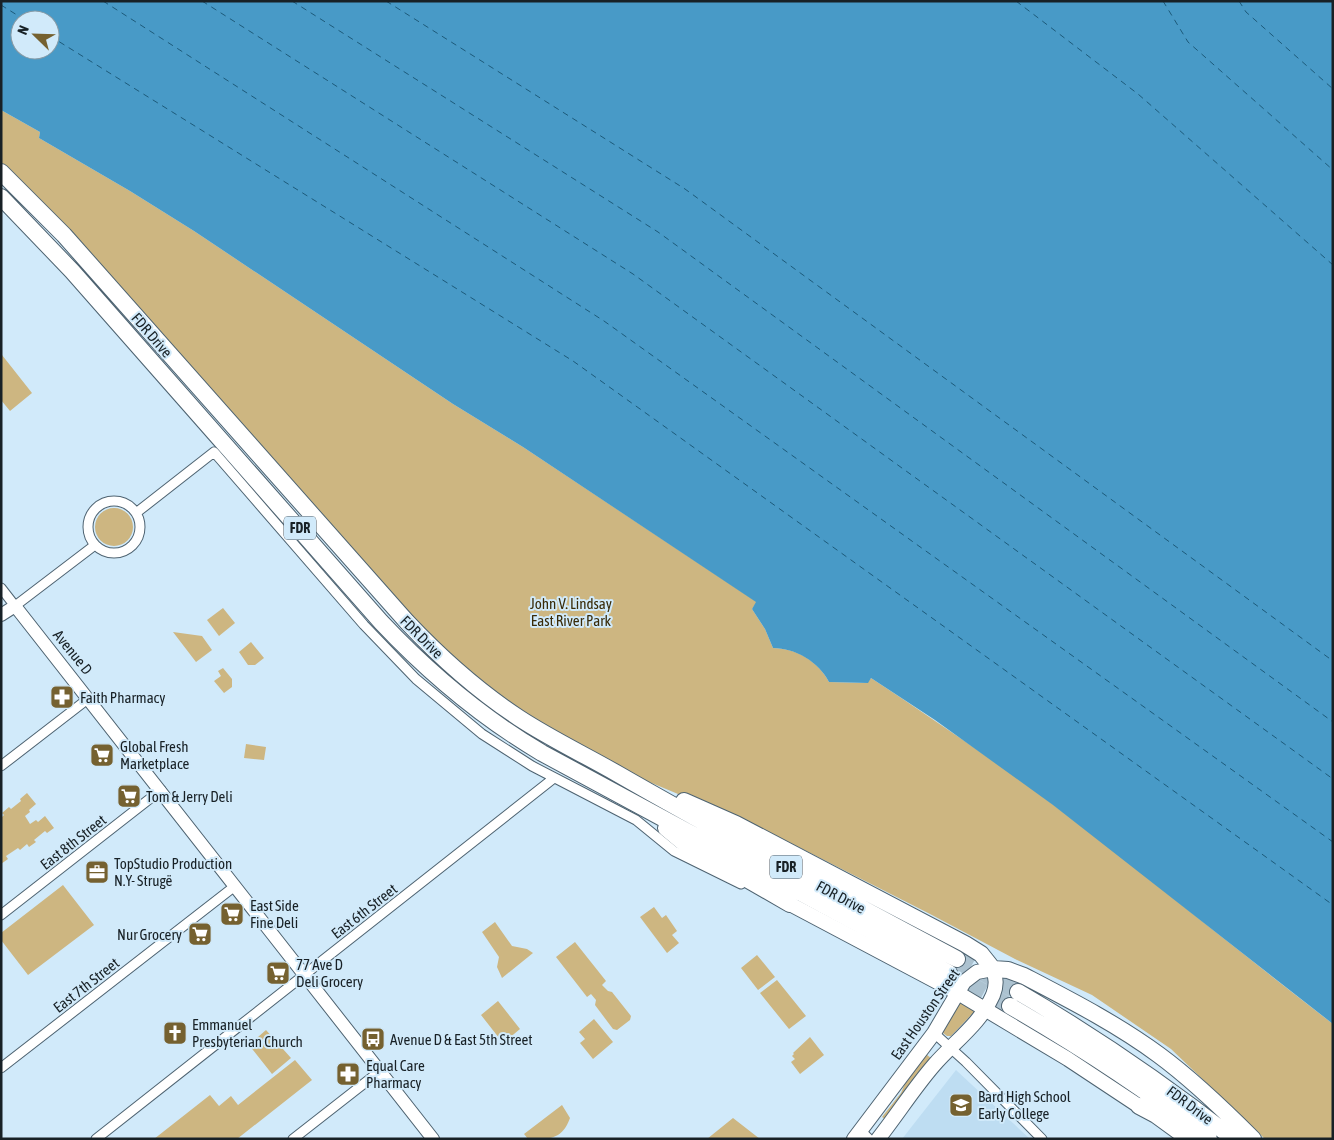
<svg xmlns="http://www.w3.org/2000/svg" width="1334" height="1140" viewBox="0 0 1334 1140" font-family="'Asap Condensed',sans-serif">
  <style>
    .built { fill: #beddf2 }
    .green { fill: #cdb681 }
    .water { fill: #489ac7; fill-rule: evenodd }
    .lines { fill: none; stroke-linecap: round; stroke-linejoin: round }
    .ferry { stroke: #1d5a7a; stroke-width: 1; stroke-dasharray: 6 5; stroke-linecap: butt }
    .highway-tunnel { stroke: #acc2d0; stroke-width: 16; stroke-dasharray: 16 8; stroke-linecap: butt }
    .street-casing { stroke: #4e6371; stroke-width: 11 }
    .secondary-casing { stroke: #4e6371; stroke-width: 14 }
    .primary-casing { stroke: #4e6371; stroke-width: 16 }
    .highway-casing { stroke: #4e6371; stroke-width: 18 }
    .street { stroke: #fff; stroke-width: 9 }
    .secondary { stroke: #fff; stroke-width: 12 }
    .primary { stroke: #fff; stroke-width: 14 }
    .highway { stroke: #fff; stroke-width: 16 }
    .labels { text-anchor: middle; dominant-baseline: central; stroke-width: 4; stroke-linejoin: round; paint-order: stroke }
    .shield { fill: #d1eafa; stroke: #505d66; stroke-width: 1 }
    .shield-label { font-size: 14px; font-weight: bold; fill: #182126 }
    .street-label { font-size: 15px; fill: #182126; stroke: #d1eafa }
    .park-label { font-size: 15px; fill: #392b08; stroke: #d1eafa }
    .poi-label { font-size: 15px; fill: #182126; stroke: #d1eafa; text-anchor: start }
  </style>
  <rect width="100%" height="100%" fill="#d1eafa"/>
  <path class="built" d="M956,1070L1030,1139H902Z"/>
  <path class="green" d="M1,110L40,132L39,138L130,191L194,231L453,404L523,447L757,602L752,609L765,629L773,648C796,648 819,662 829,682L867,683L871,678C933,719 995,761 1055,806C1149,877 1239,952 1333,1024V1139H1265L1171,1049L1092,995L1015,959L930,914L767,831L642,779L513,707L465,670L419,625L86,248L1,162Z
    M2,355L32,393L10,411L1,400Z
    M95 527a19 19 0 1 1 38 0a19 19 0 1 1-38 0Z
    M223,608L235,623L219,636L207,620Z
    M173,632L202,636L212,650L196,662Z
    M251,642L264,658L255,665H248L239,652Z
    M223,668L232,679V687L224,693L214,681L221,676L218,671Z
    M246,744L266,747L264,760L244,758Z
    M27,793L36,804L29,810L30,812L25,816L30,824L36,820L38,822L45,816L54,828L47,833L45,831L34,840L36,842L29,847L27,844L20,850L18,848L6,856L8,859L1,864V818L4,815L2,813L9,807L11,809L21,801L20,799Z
    M63,885L94,925L28,975L1,940V933Z
    M654,907L662,918L666,915L677,931L672,935L679,943L667,953L640,917Z
    M495,922L512,946L527,949L533,953L502,978L497,967L499,957L482,932Z
    M575,942L606,981L602,985L608,991L612,992L631,1016L630,1020L617,1030L613,1029L595,1005L596,1000L591,994L587,997L556,957Z
    M757,955L775,977L758,990L741,968Z
    M777,980L806,1016L789,1029L760,993Z
    M498,1001L520,1029L503,1043L481,1015Z
    M958,1002L974,1009V1012L951,1036H947L943,1033V1030Z
    M594,1019L613,1042L593,1059L580,1043L585,1039L579,1032Z
    M266,1030L291,1058L272,1074L249,1045Z
    M810,1037L824,1055L800,1074L791,1062L795,1059L792,1056L794,1054L793,1053Z
    M926,1054L932,1059L885,1119L882,1117L901,1093L908,1076Z
    M295,1060L312,1080L237,1139H154L210,1095L219,1106L231,1096L238,1105Z
    M562,1105L570,1118C562,1140 550,1139 528,1139L524,1134Z
    M733,1118L760,1139H707Z"/>
  <path class="water" d="M1,1H1333V1024L1053,805L935,720L871,678L868,683L829,682C819,662 795,648 773,648L765,629L752,609L756,602L523,447L453,404L194,231L130,191L39,138L40,132L1,110ZM20,20H50V50H20Z"/>
  <g class="lines">
    <path class="ferry" d="M103,1L604,321L1333,842
      M202,1L633,274L1333,779
      M292,1L658,232L1333,722
      M386,1L685,189L1333,661
      M1016,1L1138,94L1333,265
      M1163,1L1188,42L1333,170
      M1239,1L1246,12L1333,89
      M1,5L25,20
      M50,36L573,361L1333,905"/>
    <path class="highway-tunnel" d="M957,959L1018,992
      M949,973L1010,1006"/>
    <g class="street-casing">
      <path id="street" d="M88 527a26 26 0 1 1 52 0a26 26 0 1 1-52 0Z
        M136,513L214,452L364,625L416,679L482,734L532,766L636,820L674,851L741,884
        M1,588L15,606L95,545
        M1,766L89,698
        M1,915L161,790
        M934,1033L966,1062L1042,1139
        M1,1068L235,886
        M860,1130L869,1139
        M96,1139L554,778
        M293,1139L380,1071"/>
    </g>
    <g class="secondary-casing">
      <path id="secondary" d="M1,615L15,606L433,1139"/>
    </g>
    <g class="primary-casing">
      <path id="primary" d="M790,904L958,993L1068,1059L1139,1106
        M854,1139L934,1033L964,982L977,972L993,969C996,978 997,985 993,995C981,1023 954,1042 934,1065C914,1088 897,1115 878,1139"/>
    </g>
    <g class="highway-casing">
      <path id="highway" d="M1,172L64,235L407,622C441,658 478,691 519,718C551,739 585,755 618,774C729,838 843,898 957,959
        M1,197L72,271L381,622C429,673 481,717 542,753L949,973
        M684,801L736,824L965,944L981,954L993,969L1008,970L1024,976C1070,1000 1117,1024 1159,1055C1193,1080 1223,1109 1253,1139
        M666,828L684,843L790,904
        M1018,992C1094,1036 1165,1085 1234,1139
        M1010,1006C1079,1046 1146,1089 1209,1139
        M1139,1106L1156,1115L1189,1139"/>
    </g>
    <use href="#street" class="street"/>
    <use href="#secondary" class="secondary"/>
    <use href="#primary" class="primary"/>
    <use href="#highway" class="highway"/>
  </g>
  <defs>
    <g id="pharmacy-square" transform="scale(1.25)"><rect x="-9" y="-9" width="18" height="18" rx="4" fill="#756130" stroke="#d1eafa"/><path d="M-2-6h4v4h4v4h-4v4h-4v-4h-4v-4h4Z" fill="#fff"/></g>
    <g id="supermarket-square" transform="scale(1.25)"><rect x="-9" y="-9" width="18" height="18" rx="4" fill="#756130" stroke="#d1eafa"/><path d="M-6-5.5h2.5l.6 2H6L4.5 2H-2.5L-4.4-4H-6ZM-1.5 3.2a1.3 1.3 0 1 0 .1 0ZM3 3.2a1.3 1.3 0 1 0 .1 0Z" fill="#fff"/></g>
    <g id="office-square" transform="scale(1.25)"><rect x="-9" y="-9" width="18" height="18" rx="4" fill="#756130" stroke="#d1eafa"/><path d="M-6-3h4V-5.5h4V-3h4V5H-6ZM-1-4.5V-3h2v-1.5ZM-6 0V1H6V0Z" fill="#fff"/></g>
    <g id="church-square" transform="scale(1.25)"><rect x="-9" y="-9" width="18" height="18" rx="4" fill="#756130" stroke="#d1eafa"/><path d="M-1.2-6h2.4v3.5h3.3v2.4h-3.3V6h-2.4V-.1h-3.3v-2.4h3.3Z" fill="#fff"/></g>
    <g id="bus-square" transform="scale(1.25)"><rect x="-9" y="-9" width="18" height="18" rx="4" fill="#756130" stroke="#d1eafa"/><path d="M-5-6H5V4H4V6H2V4H-2V6H-4V4H-5ZM-3.5-4V0h7V-4ZM-3.5 1.2v1.5H-2V1.2ZM2 1.2v1.5H3.5V1.2Z" fill="#fff"/></g>
    <g id="school-square" transform="scale(1.25)"><rect x="-9" y="-9" width="18" height="18" rx="4" fill="#756130" stroke="#d1eafa"/><path d="M0-5L7-2L0 1L-7-2ZM-4 1L0 2.5L4 1V4Q0 6-4 4Z" fill="#fff"/></g>
  </defs>
  <g fill-rule="evenodd">
    <use href="#pharmacy-square" x="62" y="697"/>
    <use href="#supermarket-square" x="102" y="755"/>
    <use href="#supermarket-square" x="129" y="796"/>
    <use href="#office-square" x="97" y="872"/>
    <use href="#supermarket-square" x="232" y="914"/>
    <use href="#supermarket-square" x="200" y="934"/>
    <use href="#supermarket-square" x="278" y="973"/>
    <use href="#church-square" x="175" y="1033"/>
    <use href="#bus-square" x="373" y="1039"/>
    <use href="#pharmacy-square" x="348" y="1074"/>
    <use href="#school-square" x="961" y="1105"/>
  </g>
  <g class="labels">
    <g class="shield">
      <rect x="284" y="516.5" width="32" height="23" rx="4"/>
      <rect x="770" y="855.5" width="32" height="23" rx="4"/>
    </g>
    <g class="shield-label">
      <text x="300" y="528">FDR</text>
      <text x="786" y="867">FDR</text>
    </g>
    <g class="street-label">
      <text transform="translate(152 335) rotate(49)">FDR Drive</text>
      <text transform="translate(422 637) rotate(45)">FDR Drive</text>
      <text transform="translate(73 652) rotate(51)">Avenue D</text>
      <text transform="translate(73 842) rotate(-38)">East 8th Street</text>
      <text transform="translate(841 897) rotate(28)">FDR Drive</text>
      <text transform="translate(364 911) rotate(-38)">East 6th Street</text>
      <text transform="translate(86 985) rotate(-38)">East 7th Street</text>
      <text transform="translate(925 1014) rotate(-55)">East Houston Street</text>
      <text transform="translate(1190 1105) rotate(37)">FDR Drive</text>
    </g>
    <g class="park-label">
      <text x="571" y="603">John V. Lindsay<tspan x="571" dy="17">East River Park</tspan></text>
    </g>
    <g class="poi-label">
      <text x="80" y="697">Faith Pharmacy</text>
      <text x="120" y="746">Global Fresh<tspan x="120" dy="17">Marketplace</tspan></text>
      <text x="146" y="796">Tom &amp; Jerry Deli</text>
      <text x="114" y="863">TopStudio Production<tspan x="114" dy="17">N.Y- Strugë</tspan></text>
      <text x="250" y="905">East Side<tspan x="250" dy="17">Fine Deli</tspan></text>
      <text x="182" y="934" text-anchor="end">Nur Grocery</text>
      <text x="296" y="964">77 Ave D<tspan x="296" dy="17">Deli Grocery</tspan></text>
      <text x="192" y="1024">Emmanuel<tspan x="192" dy="17">Presbyterian Church</tspan></text>
      <text x="390" y="1039">Avenue D &amp; East 5th Street</text>
      <text x="366" y="1065">Equal Care<tspan x="366" dy="17">Pharmacy</tspan></text>
      <text x="978" y="1096">Bard High School<tspan x="978" dy="17">Early College</tspan></text>
    </g>
  </g>
  <rect width="1334" height="1140" fill="none" stroke="#182126" stroke-width="5"/>
  <g transform="translate(35 35) rotate(293)"><circle r="24" fill="#d1eafa" stroke="#879aa5"/>
  <path d="M0-4L9 19L0 12L-9 19Z" fill="#756130"/>
  <text y="-8" font-size="14" font-weight="bold" text-anchor="middle" fill="#182126">N</text>
  </g>
</svg>
